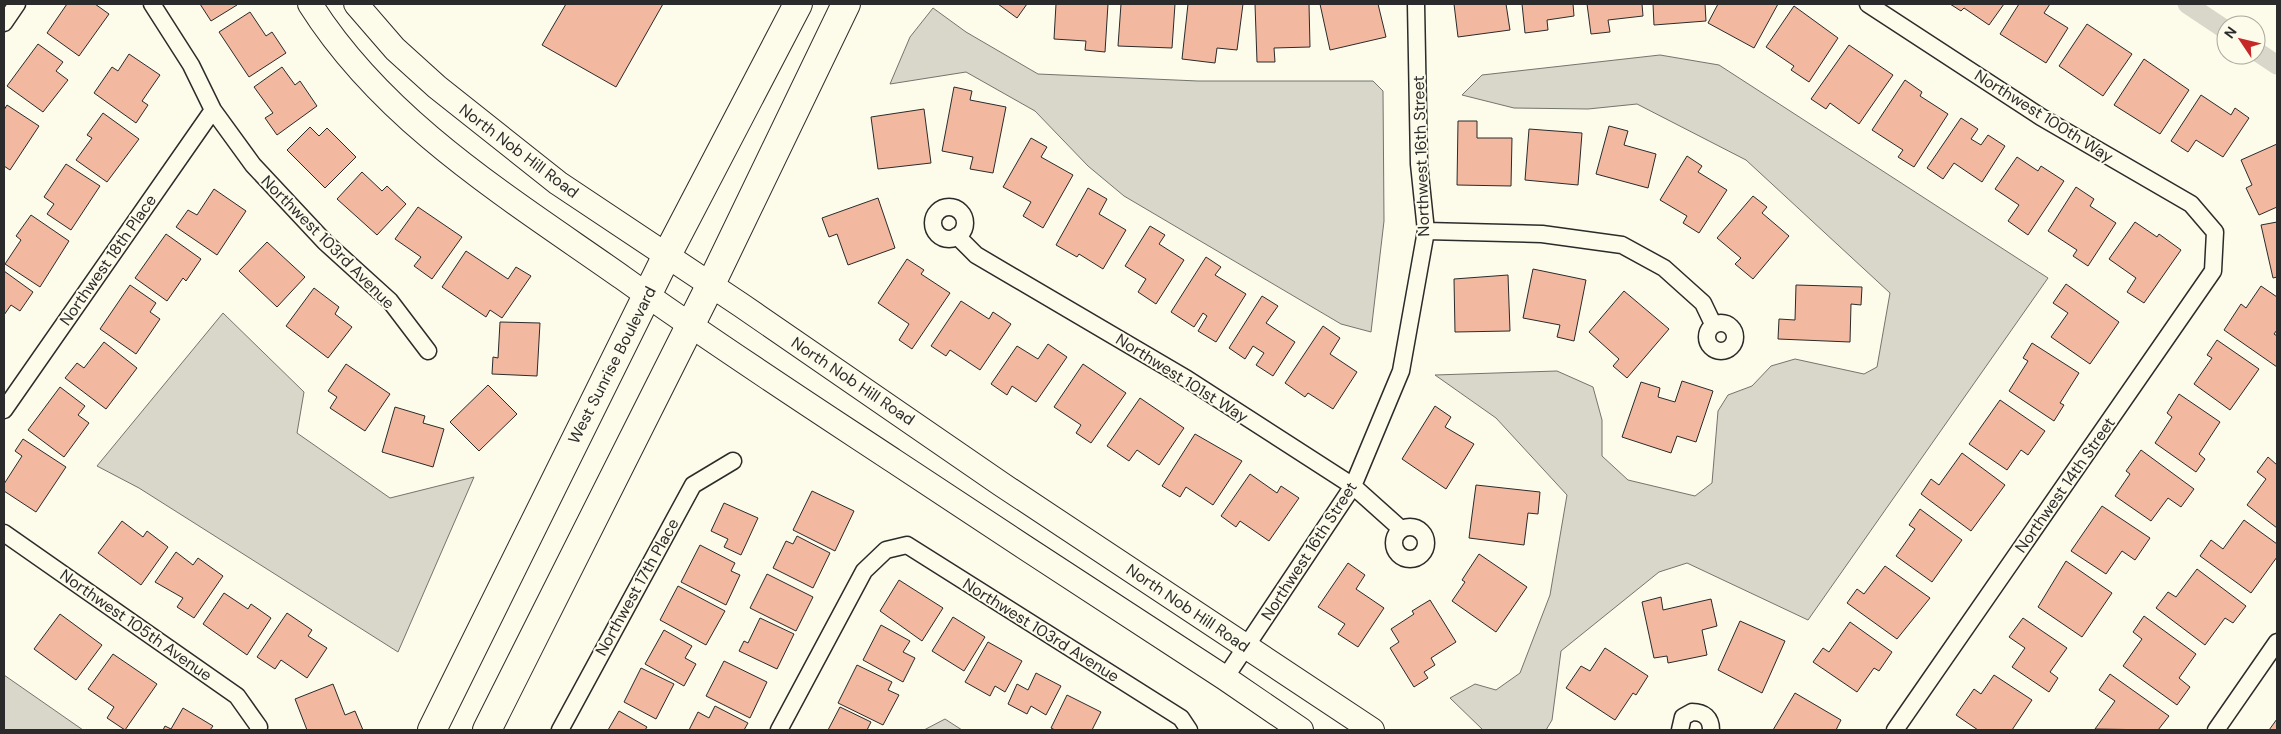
<svg xmlns="http://www.w3.org/2000/svg" width="2281" height="734" viewBox="0 0 2281 734" font-family="'DM Sans',sans-serif">
  <style>
    .water { fill: #d8d7c9; stroke: #74746e }
    .lines { fill: none; stroke-linecap: round; stroke-linejoin: round }
    .canal { stroke: #d8d7c9; stroke-width: 19 }
    .building { fill: #f2b8a0; stroke: #2b2b2b }
    .street-casing { stroke: #2b2b2b; stroke-width: 19 }
    .secondary-casing { stroke: #2b2b2b; stroke-width: 26 }
    .highway-casing { stroke: #2b2b2b; stroke-width: 30 }
    .street { stroke: #fdfbea; stroke-width: 16 }
    .secondary { stroke: #fdfbea; stroke-width: 24 }
    .highway { stroke: #fdfbea; stroke-width: 28 }
    .labels { text-anchor: middle; dominant-baseline: central; stroke-width: 4; stroke-linejoin: round; paint-order: stroke }
    .street-label { font-size: 16px; fill: #2b2b2b; stroke: #fdfbea }
  </style>
  <rect width="100%" height="100%" fill="#fdfbea"/>
  <path class="water" d="M933,8L966,32L1038,74L1198,81H1373L1383,91L1384,221L1371,332L1341,324L1124,196L1088,166L1035,111L966,72L890,84L910,37Z
    M1660,55L1719,65L2048,278L1808,620L1687,563L1659,572L1561,651L1552,720L1546,730H1483L1450,698L1475,684L1496,690L1520,673L1550,595L1567,495L1496,418L1435,375L1557,371L1593,387L1602,420V456L1628,480L1695,496L1712,483L1718,411L1728,395L1752,386L1771,366L1795,359L1864,374L1877,367L1890,293L1746,160L1637,104L1588,109L1514,108L1462,95L1482,75Z
    M223,313L304,392L297,433L390,498L474,477L398,652L139,488L97,466Z
    M4,675L83,730H4Z
    M945,719L962,730H924Z"/>
  <g class="lines">
    <path class="canal" d="M2187,4L2226,30
      M2256,51L2277,65"/>
  </g>
  <path class="building" d="M67,4H95L109,14L79,56L47,33Z
    M200,4H236L237,5L211,21Z
    M566,4H663L616,87L542,45Z
    M998,4H1027L1017,18Z
    M1056,4H1108L1105,52L1085,50L1086,41L1054,39Z
    M1121,4H1175L1172,48L1118,46Z
    M1188,4H1243L1237,50L1217,48L1215,63L1182,59Z
    M1255,4H1309L1310,47L1274,48L1275,62H1257Z
    M1320,4H1378L1386,37L1330,50Z
    M1454,4H1506L1510,30L1458,37Z
    M1522,4H1573L1574,16L1547,20L1548,30L1525,33Z
    M1587,4H1642L1643,16L1608,20L1610,32L1591,34Z
    M1653,4H1705L1706,21L1654,25Z
    M1718,4H1778L1754,48L1708,23Z
    M1950,4H2004L1989,25L1964,8L1961,11Z
    M2019,4H2050L2044,13L2068,28L2046,63L2000,34Z
    M1794,6L1838,38L1809,82L1791,70L1794,66L1766,47Z
    M250,12L266,36L272,32L286,53L249,77L219,32Z
    M2087,24L2132,54L2103,96L2059,66Z
    M38,44L63,62L56,71L68,80L43,112L7,86Z
    M1849,45L1893,75L1859,124L1830,103L1826,109L1811,99Z
    M129,54L160,75L142,101L148,105L136,123L94,93L112,67L118,71Z
    M2144,59L2189,90L2160,134L2114,105Z
    M282,67L295,85L300,81L317,106L277,135L265,118L273,113L254,87Z
    M1905,80L1922,92L1920,96L1948,114L1914,167L1898,157L1903,150L1872,130Z
    M954,87L972,91L970,100L1006,107L993,173L970,169L973,157L942,151Z
    M2201,95L2231,115L2235,108L2249,118L2223,157L2196,140L2188,152L2171,141Z
    M7,105L39,126L10,170L4,166V110Z
    M924,109L931,163L878,169L871,117Z
    M103,113L139,139L107,182L76,160L92,138L87,135Z
    M1961,118L1978,129L1971,139L1981,145L1988,135L2005,146L1982,182L1954,163L1943,179L1927,168Z
    M1458,121H1477V138H1512L1511,186L1457,185Z
    M1609,126L1628,131L1624,145L1656,154L1648,188L1596,174Z
    M310,127L319,136L327,128L356,157L325,188L287,150Z
    M1529,129L1582,133L1578,185L1525,180Z
    M1031,138L1047,147L1041,157L1073,175L1043,228L1023,216L1031,202L1003,187Z
    M2277,144V207L2259,215L2246,188L2252,185L2241,160Z
    M1687,156L1702,166L1698,172L1727,190L1699,233L1683,223L1687,216L1660,200Z
    M2017,157L2038,171L2041,166L2064,181L2028,235L2008,221L2019,205L1995,189Z
    M66,164L100,186L71,230L47,214L54,204L44,197Z
    M362,172L382,191L387,186L406,204L377,235L337,199Z
    M2076,187L2094,199L2090,206L2116,223L2088,266L2073,256L2077,250L2048,231Z
    M1088,188L1107,199L1099,214L1126,230L1103,269L1079,254L1077,257L1056,245Z
    M214,189L246,211L217,255L176,227L188,210L197,215Z
    M1753,196L1767,207L1762,213L1789,236L1753,279L1735,264L1741,258L1717,238Z
    M878,198L895,248L848,265L837,234L829,237L822,218Z
    M418,207L462,237L432,279L414,266L421,257L395,239Z
    M31,215L69,241L40,287L5,264L21,240L16,236Z
    M2135,222L2157,237L2159,234L2181,250L2144,303L2127,292L2136,278L2109,259Z
    M2277,222V277L2273,278L2261,225Z
    M1150,226L1165,235L1159,244L1184,260L1156,304L1138,292L1146,279L1125,266Z
    M166,234L201,259L186,281L183,278L167,301L135,278Z
    M267,242L305,277L277,307L239,271Z
    M466,251L508,279L516,267L531,276L502,318L490,310L486,317L442,287Z
    M1206,257L1221,267L1215,275L1246,294L1216,342L1198,331L1207,316L1203,313L1194,327L1171,312Z
    M907,259L924,270L921,274L950,293L912,349L899,340L909,324L878,303Z
    M1533,269L1586,280L1574,341L1557,337L1560,325L1523,318Z
    M4,271L33,292L20,311L11,305L4,315Z
    M1508,275L1510,331L1455,332L1454,279Z
    M2066,284L2119,322L2090,364L2051,337L2068,313L2053,303Z
    M130,285L156,303L150,312L160,319L136,354L100,329Z
    M1796,285L1862,287L1861,305L1851,304L1850,342L1778,339L1779,319L1795,320Z
    M2261,286L2277,297V330L2274,334L2277,336V367L2224,330L2241,304L2246,308Z
    M314,288L339,307L335,314L352,327L328,358L286,326Z
    M1624,291L1669,329L1627,378L1613,366L1619,359L1589,332Z
    M1262,296L1278,306L1266,323L1295,342L1273,376L1256,365L1264,353L1253,346L1245,359L1229,348Z
    M961,301L989,319L993,312L1011,324L980,370L950,350L946,356L931,346Z
    M500,322L540,323L537,376L492,374L493,357L498,358Z
    M1323,326L1340,338L1330,354L1357,372L1333,409L1308,393L1305,397L1285,383Z
    M2217,340L2259,369L2230,410L2194,384L2212,358L2207,355Z
    M104,342L137,368L106,409L65,378L77,363L84,368Z
    M2032,343L2079,373L2060,403L2064,405L2054,421L2009,391L2028,361L2023,358Z
    M1048,344L1067,357L1036,402L1012,386L1007,395L991,384L1017,346L1038,359Z
    M346,364L390,394L365,431L330,408L337,397L328,391Z
    M1083,364L1126,393L1091,443L1076,433L1081,425L1054,407Z
    M1682,381L1713,391L1696,442L1677,436L1671,453L1622,437L1641,382L1660,388L1658,397L1675,402Z
    M488,385L517,414L479,451L450,422Z
    M60,387L85,406L78,415L89,423L64,457L28,430Z
    M2179,394L2220,422L2199,454L2205,459L2196,472L2155,443L2172,417L2167,413Z
    M1140,398L1184,428L1159,465L1137,450L1129,461L1107,446Z
    M2000,400L2045,431L2028,455L2021,450L2007,470L1969,444Z
    M1435,406L1451,417L1445,427L1474,444L1446,489L1402,459Z
    M395,407L425,416L423,423L444,429L433,467L382,452Z
    M1195,434L1242,461L1213,505L1186,487L1180,497L1162,486Z
    M23,439L66,467L36,512L4,491V484L22,456L15,451Z
    M2141,450L2194,489L2181,507L2168,498L2151,521L2115,496L2130,474L2126,471Z
    M1962,453L2005,485L1971,531L1921,494L1931,479L1939,485Z
    M2268,457L2277,465V528L2247,505L2266,479L2257,472Z
    M1250,474L1277,493L1281,486L1299,498L1269,541L1240,521L1236,527L1221,516Z
    M1476,485L1540,492L1538,514L1528,513L1524,545L1469,538Z
    M812,491L854,511L835,551L793,530Z
    M724,503L758,518L741,555L724,547L728,539L711,531Z
    M2102,506L2150,538L2135,560L2122,551L2106,574L2071,551Z
    M1920,509L1962,540L1932,582L1896,556L1915,529L1909,525Z
    M2244,520L2277,544V557L2251,593L2200,556L2211,540L2223,549Z
    M122,521L143,537L147,531L168,547L141,585L98,553Z
    M797,536L830,553L813,588L773,568L786,541L793,544Z
    M700,545L735,563L731,571L740,575L726,605L681,582Z
    M176,552L193,565L198,558L223,576L194,618L177,607L183,598L155,582Z
    M1479,554L1527,587L1496,632L1452,601L1465,582L1462,580Z
    M2066,561L2112,593L2082,637L2038,607Z
    M1348,563L1365,575L1356,589L1384,608L1358,647L1338,634L1345,624L1318,607Z
    M1885,566L1930,598L1897,639L1847,603L1857,589L1864,594Z
    M2197,569L2246,606L2233,623L2225,618L2205,645L2156,608L2168,592L2176,597Z
    M767,574L813,597L796,631L750,608Z
    M899,580L943,608L922,641L880,611Z
    M678,586L725,611L706,645L660,620Z
    M224,593L248,609L251,604L271,618L247,655L203,624Z
    M1661,597L1663,610L1711,599L1717,626L1702,630L1707,655L1668,663L1667,656L1654,658L1642,602Z
    M1430,600L1456,642L1431,658L1435,665L1424,672L1428,678L1414,687L1390,648L1399,642L1391,629L1414,614L1412,611Z
    M287,613L312,630L308,636L327,648L307,678L281,660L275,669L257,657Z
    M60,614L102,645L76,680L34,649Z
    M2144,616L2196,654L2179,678L2190,687L2177,705L2123,666L2142,639L2133,632Z
    M953,617L985,637L964,671L932,651Z
    M760,618L794,634L777,669L739,651L744,641L748,643Z
    M2023,618L2067,648L2050,672L2058,678L2049,692L2012,667L2025,648L2009,637Z
    M1740,621L1785,641L1762,693L1718,670Z
    M1850,622L1892,652L1879,671L1874,668L1857,692L1813,662L1823,648L1829,652Z
    M881,625L910,641L903,652L915,658L903,682L863,660Z
    M664,630L692,646L685,658L696,664L684,686L645,664Z
    M988,642L1022,661L1005,692L995,686L990,696L965,682Z
    M1605,648L1648,676L1636,695L1633,693L1615,720L1566,688L1581,666L1590,671Z
    M113,654L157,684L125,730L107,718L114,707L88,689Z
    M724,661L767,682L750,718L706,696Z
    M857,665L892,682L888,690L899,695L883,725L838,703Z
    M641,668L674,684L656,719L624,702Z
    M1036,673L1061,686L1046,715L1031,706L1027,714L1008,704L1017,684L1028,690Z
    M2110,674L2169,716L2158,730L2095,729L2115,701L2099,690Z
    M1994,675L2032,700L2012,730H1978L1956,715L1974,689L1981,694Z
    M333,684L345,715L355,711L363,730H307L295,699Z
    M1795,693L1841,720L1836,730H1773Z
    M1067,695L1101,712L1092,730H1055L1051,728Z
    M715,706L748,723L744,730H689L698,712L709,718Z
    M840,707L871,722L867,730H828Z
    M183,708L213,726L210,730H163L165,726L171,729Z
    M619,711L647,727L645,730H608Z
    M2277,719V730H2269Z"/>
  <g class="lines">
    <g class="street-casing">
      <path id="street" d="M152,4L191,65L213,110L253,165L325,242L390,301L428,351
        M1868,4L2041,117L2191,204L2215,232L2213,271L1895,730
        M4,23L17,4
        M933 223a16 16 0 1 1 32 0a16 16 0 1 1-32 0Z
        M1426,231L1542,234L1622,245L1664,268L1703,303L1713,324
        M957,236L976,255L1187,379L1353,486L1401,529
        M1707 337a14 14 0 1 1 28 0a14 14 0 1 1-28 0Z
        M4,410L213,110
        M1394 543a16 16 0 1 1 32 0a16 16 0 1 1-32 0Z
        M4,533L237,696L259,727L258,730
        M1225,678L1353,486L1401,371L1426,231L1419,164L1416,4
        M560,730L693,485L733,461
        M779,730L864,571L886,550L907,545L1181,718L1189,730
        M1680,730L1683,717L1692,712C1704,712 1711,718 1711,730
        M2216,730L2277,642"/>
    </g>
    <g class="secondary-casing">
      <path id="secondary" d="M310,4C385,123 511,199 623,278C712,342 803,401 894,461C1004,534 1114,606 1225,678L1301,730
        M356,4L395,49L437,87L558,183L741,305L1001,484L1372,730"/>
    </g>
    <g class="highway-casing">
      <path id="highway" d="M432,730L667,255L798,4
        M487,730L711,284L846,4"/>
    </g>
    <use href="#street" class="street"/>
    <use href="#secondary" class="secondary"/>
    <use href="#highway" class="highway"/>
  </g>
  <g class="labels">
    <g class="street-label">
      <text transform="translate(2044 116) rotate(32)">Northwest 100th Way</text>
      <text transform="translate(519 151) rotate(37)">North Nob Hill Road</text>
      <text transform="translate(1421 156) rotate(-92)">Northwest 16th Street</text>
      <text transform="translate(328 242) rotate(45)">Northwest 103rd Avenue</text>
      <text transform="translate(108 260) rotate(-55)">Northwest 18th Place</text>
      <text transform="translate(612 365) rotate(-63)">West Sunrise Boulevard</text>
      <text transform="translate(1182 378) rotate(32)">Northwest 101st Way</text>
      <text transform="translate(853 381) rotate(34)">North Nob Hill Road</text>
      <text transform="translate(2065 485) rotate(-55)">Northwest 14th Street</text>
      <text transform="translate(1309 551) rotate(-57)">Northwest 16th Street</text>
      <text transform="translate(637 587) rotate(-61)">Northwest 17th Place</text>
      <text transform="translate(1188 608) rotate(34)">North Nob Hill Road</text>
      <text transform="translate(136 625) rotate(35)">Northwest 105th Avenue</text>
      <text transform="translate(1041 630) rotate(32)">Northwest 103rd Avenue</text>
    </g>
  </g>
  <rect width="2281" height="734" fill="none" stroke="#2b2b2b" stroke-width="10"/>
  <g transform="translate(2241 40) rotate(305)"><circle r="24" fill="#fdfbea" stroke="#a9a89e"/>
  <path d="M0-4L9 19L0 12L-9 19Z" fill="#c62828"/>
  <text y="-8" font-size="14" font-weight="bold" text-anchor="middle" fill="#2b2b2b">N</text>
  </g>
</svg>
